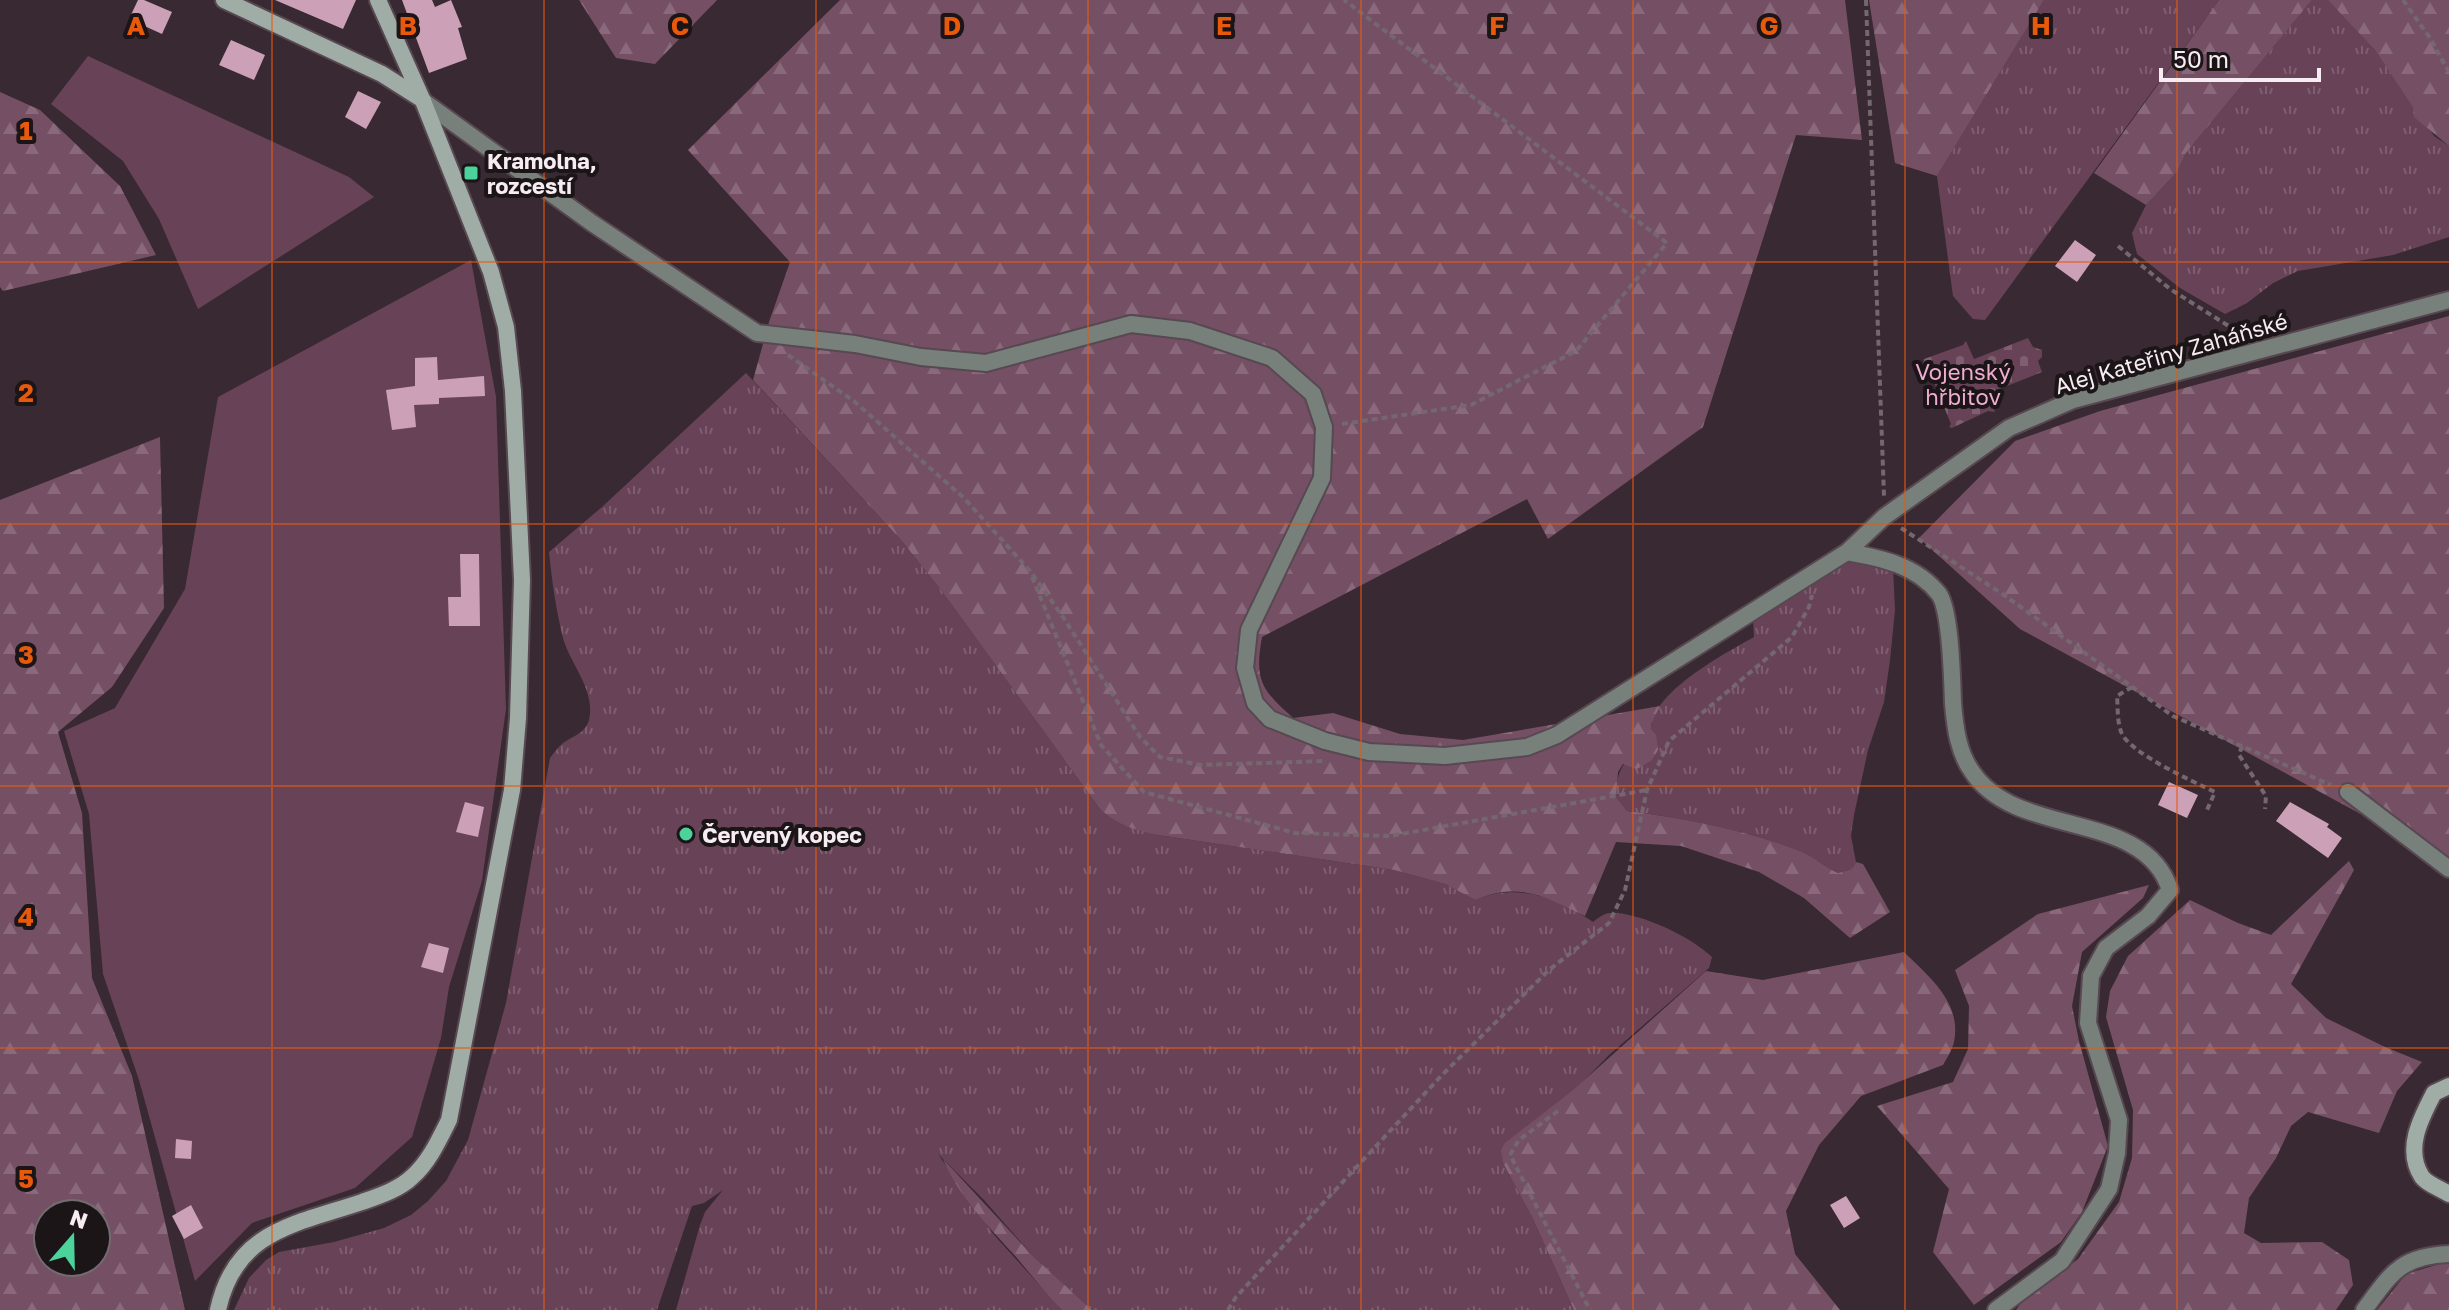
<svg xmlns="http://www.w3.org/2000/svg" width="2449" height="1310" viewBox="0 0 2449 1310" font-family="'Golos Text',sans-serif">
  <style>
    .grass { fill: url(#grass-tufts) }
    .forest { fill: url(#forest-firs); fill-rule: evenodd }
    .cemetery { fill: url(#cemetery-stones) }
    .garden { fill: #684357 }
    .building { fill: #cca1b8 }
    .lines { fill: none; stroke-linecap: round; stroke-linejoin: round }
    .street-casing { stroke: #574851; stroke-width: 20 }
    .secondary-casing { stroke: #574851; stroke-width: 20 }
    .path { stroke: #75676f; stroke-width: 4; stroke-dasharray: 6 4; stroke-linecap: butt }
    .street { stroke: #77807b; stroke-width: 16 }
    .secondary { stroke: #a0ada6; stroke-width: 16 }
    .grid { fill: none; stroke: #e8590c; stroke-width: 2; stroke-opacity: 0.55 }
    .poi-dot { fill: #4cd39b; stroke: #1b1518; stroke-width: 3 }
    .labels { text-anchor: middle; dominant-baseline: central; stroke-width: 8; stroke-linejoin: round; paint-order: stroke }
    .poi-label { font-size: 22px; font-weight: bold; fill: #f6ecf1; stroke: #1b1518; text-anchor: start }
    .street-label { font-size: 22px; fill: #f6ecf1; stroke: #1b1518 }
    .park-label { font-size: 22px; fill: #eeacd0; stroke: #1b1518 }
    .grid-label { font-size: 26px; text-anchor: middle; font-weight: bold; fill: #e8590c; stroke: #1b1518; stroke-width: 8; stroke-linejoin: round; paint-order: stroke }
  </style>
  <defs>
    <pattern id="grass-tufts" width="24" height="20" patternUnits="userSpaceOnUse" patternTransform="scale(2)"><rect width="24" height="20" fill="#684357"/><path d="M3 7l-1-3M5 7V3M7 7l1-3M15 17l-1-3M17 17v-4M19 17l1-3" fill="none" stroke="#7e5e70"/></pattern>
    <pattern id="forest-firs" width="22" height="20" patternUnits="userSpaceOnUse" patternTransform="scale(2)"><rect width="22" height="20" fill="#755064"/><path d="M5 1l3.5 6h-7zM16 11l3.5 6h-7z" fill="#89697b"/></pattern>
    <pattern id="cemetery-stones" width="16" height="16" patternUnits="userSpaceOnUse" patternTransform="scale(2)"><rect width="16" height="16" fill="#684357"/><path d="M2 7V4a2 2 0 0 1 4 0v3zM10 15v-3a2 2 0 0 1 4 0v3z" fill="#7e5e70"/></pattern>
  </defs>
  <rect width="100%" height="100%" fill="#392932"/>
  <path class="grass" d="M2044,0H2219L1985,320L1973,319L1953,296L1937,176Z
    M2312,0H2328L2335,6L2375,50L2434,136L2449,146V237L2393,255L2298,271L2273,283L2247,303L2225,314L2180,288L2137,254L2132,233L2146,205L2177,172L2186,153Z
    M746,373L901,540L941,590L1100,809L1158,835L1394,870L1445,884L1475,900C1517,883 1556,896 1593,922C1598,918 1603,914 1609,913C1638,911 1692,937 1712,957L1709,968L1609,1055L1503,1163L1533,1219L1574,1310H1092L1033,1256L984,1200L938,1154L994,1235L1062,1310H676L700,1225L705,1212L723,1190L704,1203L692,1206L657,1310H234L249,1278L266,1260L279,1252L334,1242L384,1228L411,1215L428,1201L446,1181L468,1140L506,1003L550,758C554,753 557,748 562,744C572,736 585,734 589,720C596,690 570,664 563,638C556,610 552,581 549,552L602,507Z
    M1848,560L1893,568L1895,610L1890,660L1884,702L1868,750L1854,815L1851,836L1856,862L1852,869L1838,873C1823,866 1811,854 1795,849C1741,829 1684,818 1627,811L1616,797C1615,763 1632,755 1656,734L1651,729C1652,692 1724,654 1754,637L1753,618Z"/>
  <path class="forest" d="M579,0H717L655,64L616,58Z
    M840,0H1845L1862,140L1796,135L1703,427L1548,539L1527,499L1262,637C1254,681 1262,690 1293,718L1333,713L1400,734L1463,740L1660,706L1651,724V729L1656,734L1658,750L1652,760L1637,769L1623,764L1618,772L1616,797L1627,811C1684,818 1741,829 1795,849C1811,854 1823,866 1838,873L1852,869L1856,862L1863,864L1890,912L1850,938L1804,898L1759,872L1681,846L1616,842L1585,916C1545,897 1520,881 1475,900L1445,884L1394,870L1158,835C1134,830 1118,825 1100,809L941,590L901,540L753,380L769,322L790,262L688,150Z
    M1869,0H2044L1937,176L1895,163Z
    M2219,0H2312L2186,153L2177,172L2146,205L2094,173Z
    M2328,0H2449V146L2414,117L2413,107L2375,50Z
    M0,92L40,110L120,186L156,255L3,291L0,287Z
    M2449,316V862L2020,629L1919,538L2015,441L2100,411Z
    M160,437L164,608L112,687L58,732L82,813L92,978L132,1076L185,1310H0V500ZM48,1214H96V1262H48Z
    M2349,861L2354,870L2291,984L2326,1018L2385,1047L2422,1062L2397,1091L2379,1133L2308,1112L2291,1126L2276,1158L2249,1198L2244,1233L2261,1243L2322,1242L2349,1260L2353,1285L2336,1310H2016L2021,1303L2078,1259L2119,1202L2132,1158L2133,1110L2106,1017L2110,991L2128,956L2190,900L2238,923L2271,935Z
    M2149,885L2143,898L2082,952L2072,1006L2079,1041L2108,1146L2082,1212L2061,1242L1974,1305L1933,1252L1949,1189L1877,1106L1953,1082L1968,1049L1969,1006L1955,970L2038,914Z
    M1904,952C1929,977 1962,1002 1954,1042C1952,1050 1947,1058 1943,1065L1861,1096L1819,1145L1786,1211L1795,1254L1840,1310H1574L1533,1219L1503,1163L1501,1150L1505,1143L1572,1091L1706,971L1763,980Z
    M943,1159L1033,1256L1092,1310H1062C1046,1294 1032,1276 1017,1258C990,1228 959,1197 943,1159Z
    M2449,1261V1310H2377L2406,1274Z"/>
  <path class="cemetery" d="M2028,338L2033,347L2042,350V357L2038,361L2042,372L1987,394L1995,412L1988,411L1952,428L1949,427L1951,424L1926,363L1923,364L1924,359L1963,345L1966,341L1974,359Z"/>
  <path class="garden" d="M88,56L349,177L374,197L198,309L159,219L123,161L51,104Z
    M471,260L496,397L506,709L482,881L449,987L441,1038L412,1137L355,1188L252,1223L195,1281L139,1080L103,974L89,814L64,731L115,708L185,589L218,397Z"/>
  <path class="building" d="M138,0H144L172,12L162,34L129,19Z
    M275,0H356L343,29Z
    M402,0H432L435,7L451,0L462,27L458,28L467,59L429,73Z
    M231,40L265,55L254,80L219,65Z
    M358,91L381,102L366,129L345,117Z
    M2075,240L2096,255L2077,282L2055,266Z
    M437,357L438,380L484,376L485,396L439,398V404L414,405L416,427L392,430L386,390L415,386V358Z
    M460,554H479L480,626H449L448,597H461Z
    M2169,782L2198,795L2187,818L2158,805Z
    M465,802L484,807L478,837L456,832Z
    M2290,802L2329,824L2327,827L2342,838L2328,858L2276,821Z
    M429,943L449,948L443,973L421,967Z
    M176,1139L192,1141L191,1159L175,1158Z
    M1846,1196L1860,1218L1844,1228L1830,1205Z
    M191,1205L203,1228L184,1239L172,1216Z"/>
  <g class="lines">
    <g class="street-casing">
      <path id="street" d="M423,101L592,223L757,333L855,344L921,357L986,363L1131,324L1190,331L1272,358L1313,394L1324,427L1322,478L1249,630L1245,668L1255,703L1270,719L1325,741L1369,752L1445,756L1527,747L1557,735L1847,552L1884,517L2009,428L2073,400L2449,300
        M1847,552C1881,558 1916,565 1939,594C1951,611 1952,679 1953,703C1955,727 1958,753 1973,773C2018,839 2145,809 2170,890L2148,916L2106,948L2091,976L2088,1023L2119,1120L2117,1153L2109,1189L2062,1261L1996,1310
        M2348,792L2449,869
        M2364,1310C2391,1274 2400,1256 2449,1254"/>
    </g>
    <g class="secondary-casing">
      <path id="secondary" d="M224,0L382,74L423,100
        M2449,1086L2434,1093C2421,1118 2404,1149 2422,1177C2427,1184 2441,1189 2449,1194
        M218,1310C235,1230 297,1224 362,1202C379,1196 400,1189 412,1177C429,1162 439,1140 449,1120L512,790L518,718L522,580L513,391L506,327L491,272L423,101L378,0"/>
    </g>
    <path class="path" d="M1866,0L1884,496
      M2403,0L2430,38L2449,72
      M2118,246L2170,289L2235,330L2240,338
      M788,355L855,402L964,498L1030,571L1063,617L1140,737L1160,757L1201,765L1325,761
      M1342,424L1471,405L1576,351L1667,243L1344,0
      M1901,528L2004,595L2173,716L2331,785
      M1032,577L1101,745L1144,792L1295,833L1390,836L1647,790
      M2132,687L2117,696C2118,709 2117,723 2122,734C2132,754 2194,782 2215,792L2207,810
      M2242,746L2239,755L2266,796L2265,809
      M1558,1111L1519,1140L1510,1155L1590,1310
      M1228,1310L1236,1297L1442,1075L1549,970L1609,923L1625,890L1647,790L1669,741L1792,637L1809,607L1812,595"/>
    <use href="#street" class="street"/>
    <use href="#secondary" class="secondary"/>
  </g>
  <path class="grid" d="M272,0V1310M544,0V1310M816,0V1310M1088,0V1310M1361,0V1310M1633,0V1310M1905,0V1310M2177,0V1310M0,262H2449M0,524H2449M0,786H2449M0,1048H2449"/>
  <g class="poi-dot">
    <rect x="463" y="165" width="16" height="16" rx="4"/>
    <circle cx="686" cy="834" r="8"/>
  </g>
  <g class="labels">
    <g class="poi-label">
      <text x="487" y="160">Kramolna,<tspan x="487" dy="25">rozcestí</tspan></text>
      <text x="702" y="834">Červený kopec</text>
    </g>
    <g class="street-label">
      <text transform="translate(2171 353) rotate(-16)">Alej Kateřiny Zaháňské</text>
    </g>
    <g class="park-label">
      <text x="1963" y="371">Vojenský<tspan x="1963" dy="25">hřbitov</tspan></text>
    </g>
  </g>
  <g class="grid-label">
    <text x="136" y="35">A</text>
    <text x="408" y="35">B</text>
    <text x="680" y="35">C</text>
    <text x="952" y="35">D</text>
    <text x="1224" y="35">E</text>
    <text x="1497" y="35">F</text>
    <text x="1769" y="35">G</text>
    <text x="2041" y="35">H</text>
    <text x="26" y="140">1</text>
    <text x="26" y="402">2</text>
    <text x="26" y="664">3</text>
    <text x="26" y="926">4</text>
    <text x="26" y="1188">5</text>
  </g>
  <g transform="translate(72 1238) rotate(20)"><circle r="38" fill="#1b1518" stroke="#736b6f" stroke-width="2"/>
  <path d="M0-6L14 30L0 20L-14 30Z" fill="#4cd39b"/>
  <text y="-12" font-size="22" font-weight="bold" text-anchor="middle" fill="#f6ecf1">N</text>
  </g>
  <path d="M2161 68v12h158v-12" fill="none" stroke="#f6ecf1" stroke-width="4"/>
  <text x="2173" y="68" font-size="24" fill="#f6ecf1" stroke="#1b1518" stroke-width="6" paint-order="stroke">50 m</text>
</svg>
